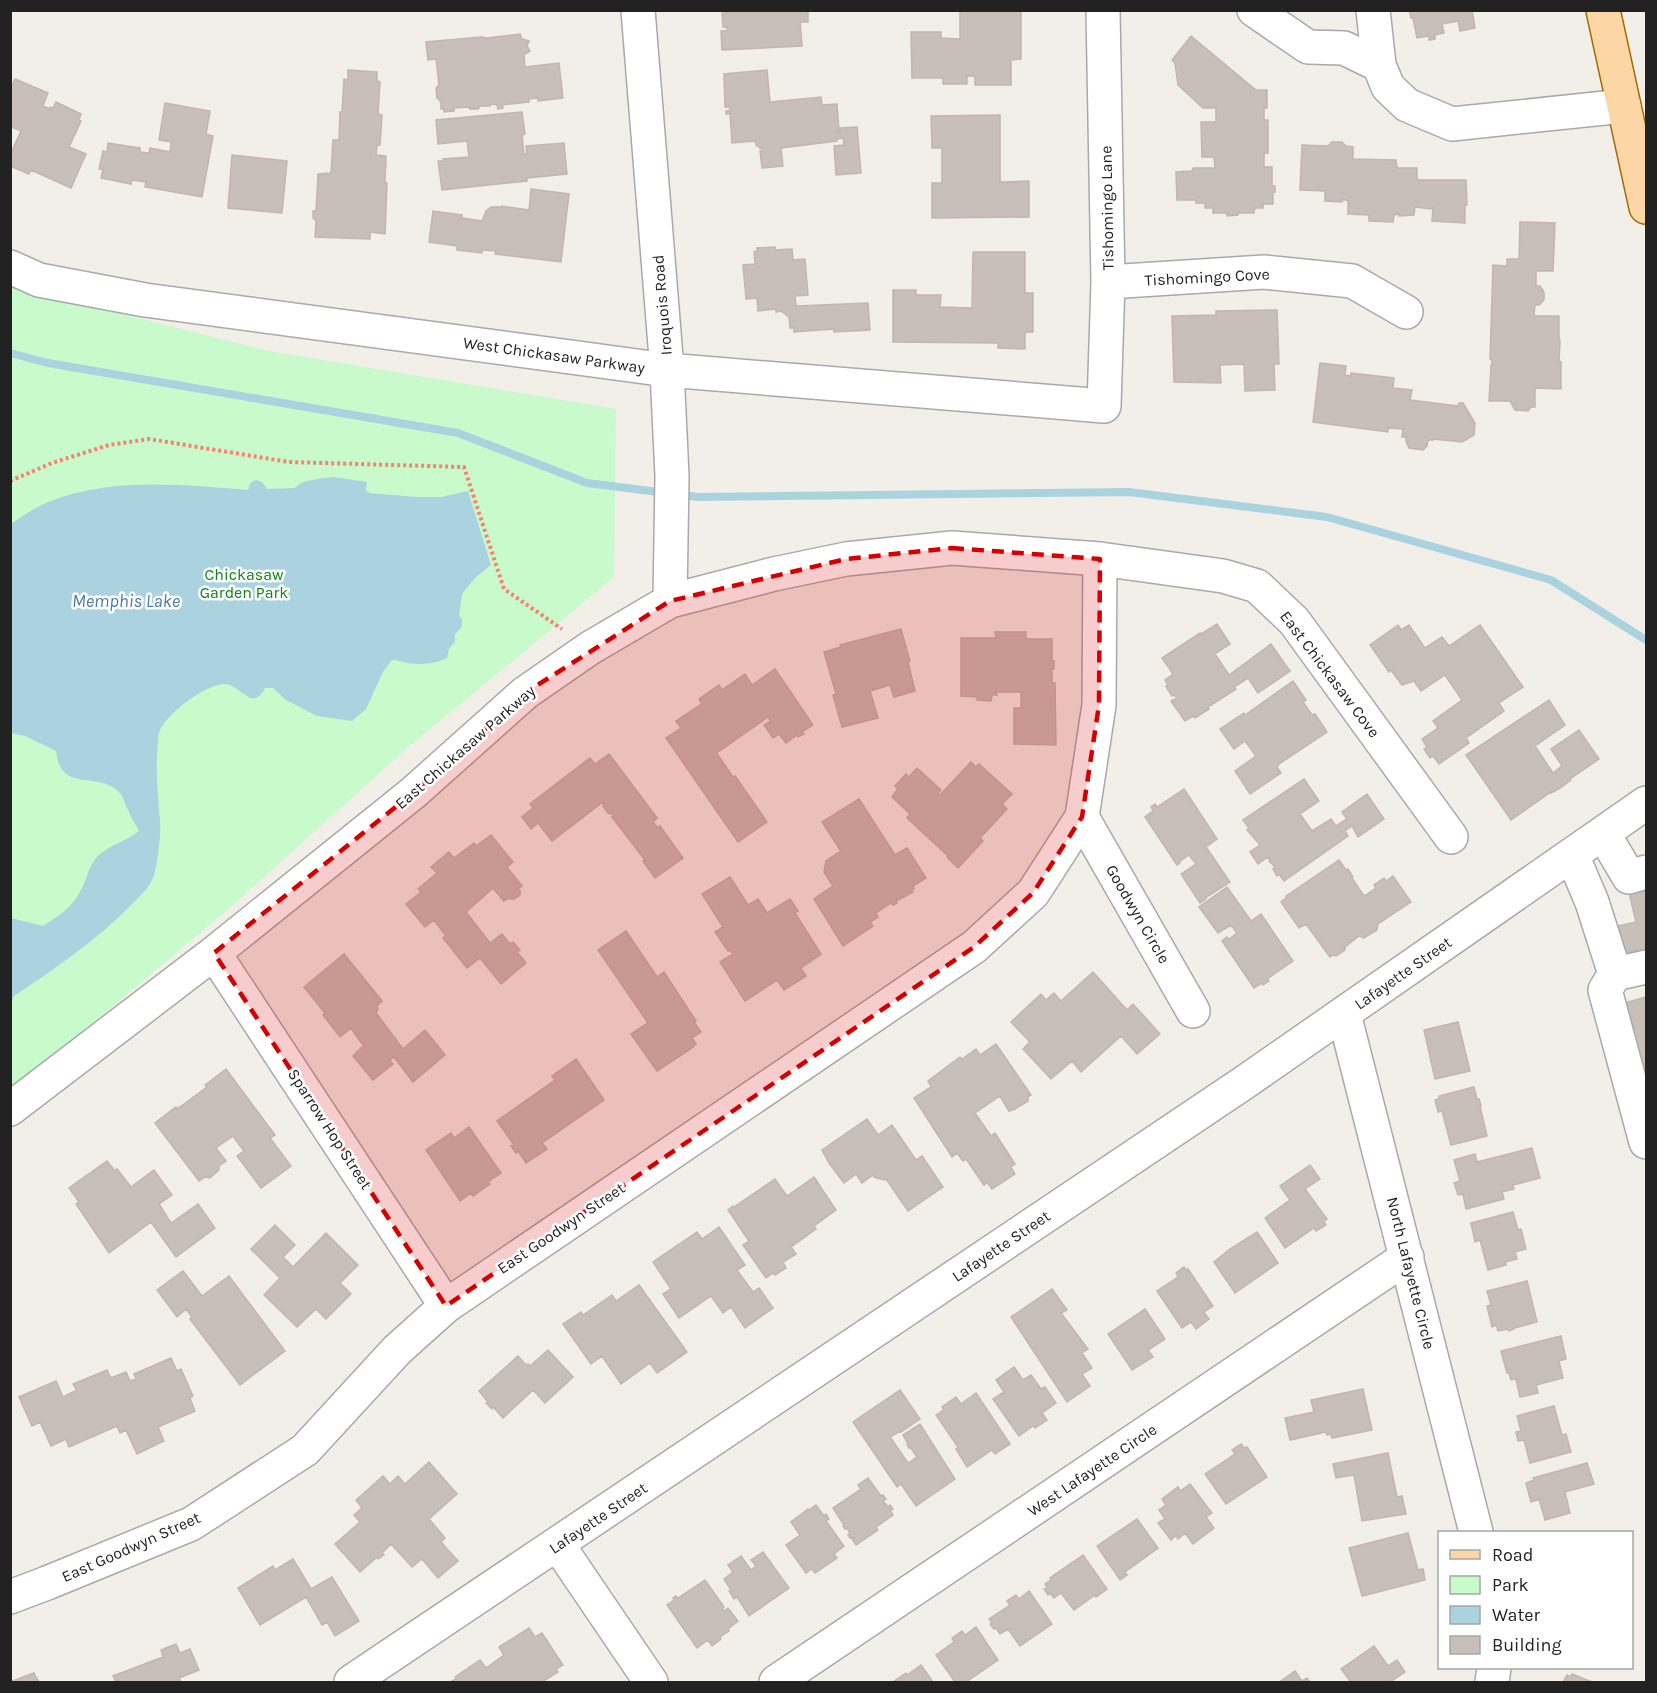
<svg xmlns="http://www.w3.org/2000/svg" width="1657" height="1693" viewBox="0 0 1657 1693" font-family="Karla,sans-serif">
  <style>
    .park { fill: #c8facc }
    .water { fill: #aad3df }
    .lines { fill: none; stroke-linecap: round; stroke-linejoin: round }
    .stream { stroke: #aad3df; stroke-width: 8 }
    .building { fill: #c7bfb8; stroke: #c4b6ab; stroke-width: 1.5 }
    .minor-casing { stroke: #a9a9a9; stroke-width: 36 }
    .major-casing { stroke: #a06b00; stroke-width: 36 }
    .path { stroke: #fa8072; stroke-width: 4; stroke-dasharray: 3 3; stroke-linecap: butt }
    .minor { stroke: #fff; stroke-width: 33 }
    .major { stroke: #fcd6a4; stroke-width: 33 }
    .marked { fill: #d40000; fill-opacity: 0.2; stroke: #d40000; stroke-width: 4.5; stroke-dasharray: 12 8; stroke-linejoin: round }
    .labels { text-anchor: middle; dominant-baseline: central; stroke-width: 5; stroke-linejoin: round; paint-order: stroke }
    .street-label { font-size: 16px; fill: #222; stroke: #fff }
    .park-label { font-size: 16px; fill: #0c8416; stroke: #fff }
    .water-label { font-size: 18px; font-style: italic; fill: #4a7aab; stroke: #fff }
  </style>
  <rect width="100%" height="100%" fill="#f2efe9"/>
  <path class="park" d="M11,286L269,351L616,409L614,577L406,749L233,905L62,1049L11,1089Z"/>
  <path class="water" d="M333,477L367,482L366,490L369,493L417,497H441L468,491L491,565L475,578L462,594L459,616L462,619V627L455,634V642L449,649L447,658C435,664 421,665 407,663C401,662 398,660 392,660L383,672L366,709L352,721L317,716L286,700L273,688H265C252,713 241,684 224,684C204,685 168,713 160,730C158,734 158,740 158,744C155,770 158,795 160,821C161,836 158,861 154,875C151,886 140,896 132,904C97,940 56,968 14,996L11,1003V918L43,926C60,915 73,907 82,888C87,878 89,866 96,858C108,845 125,842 139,831C136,824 131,818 128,810C125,805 124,798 120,793C97,769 61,795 56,751L25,736L11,733V524C23,516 37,506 51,501C114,477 182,485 248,490L250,483L256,480L262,482L267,489L295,488C303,479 321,479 333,477Z"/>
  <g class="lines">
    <path class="stream" d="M10,353L48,363L458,433L587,483L666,493
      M679,494L697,497L1129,492L1327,517L1551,580L1646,640"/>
  </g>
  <path class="building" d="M726,10H808V22H800L802,46L722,50L721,31H727V27H723L722,13H727Z
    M960,10H1021V59L1011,60V85H975V76H967V84H943V78H912L911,32H941V38L960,39Z
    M1409,10H1472L1475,28L1460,31L1458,21L1442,24L1444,33L1435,35V39L1429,40V36L1417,38L1413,18H1411Z
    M520,34L522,39L529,41L527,46L530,51L524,55L525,67L559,63L563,98L538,101V98L529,99V102L502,105L503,108L498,109L497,105L493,104L490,105V106H480L478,109H470L468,107L454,108V111L444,112V109H441V102L437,98L436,88L439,85L436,59L428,60L426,42L481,37L487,38Z
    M1191,36L1256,90H1267V108H1264V120H1268V153H1264V167H1272V186H1275V192L1273,193V204H1263V208H1255L1254,213H1238V215L1227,216V213H1213V208H1205V203H1196V200H1177L1176,172L1192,171L1193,168H1215L1214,157H1202L1201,122H1216V108H1203L1178,85L1175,63L1172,60Z
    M348,70L377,72V81L380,82L378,114L382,115L380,145H377L376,155L386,156L385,183H387L385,234L370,232V239L315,237L316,221L313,218V211H316L318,174L331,173L333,140H339L340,112H342L344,79L348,80Z
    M767,70L770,102L821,97L822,105L837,104L839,130L836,131V132H840V128L857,127L861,173L836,175L834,146L844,145L843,138L837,139V141L781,148L783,166L762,168L760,151H762V147L760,148L756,145L755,141L732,143L730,114H726V111L730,110V107H725L724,74Z
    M15,79L48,93L43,106L50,109V107L53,108L56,102L81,114L79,120L81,121L69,147L86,154L71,188L31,170L29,174L10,166V155L21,131L10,126V90Z
    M165,103L210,111L206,134L213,136L202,197L145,187L146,182L132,180L131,184L101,178L103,169H99L103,151L107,152L108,143L140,148V152L149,153L150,148L170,152L171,142L159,140Z
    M522,112L525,134L522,135L524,154H527L526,146L564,143L567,174L527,178V181L442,190L438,161H444L443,159L469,157L467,141L438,144L436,120Z
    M1000,115V182L1029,181V217L932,218V183H942V148H932L931,116Z
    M1332,142H1342L1346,146L1353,147V159L1396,160L1397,168H1417V180H1466L1467,205H1465V223L1432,221L1433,207L1431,209L1415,207L1414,215L1399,216V214L1394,215L1393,222L1369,221V215L1348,214V200H1342V202L1325,201V191L1300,190L1302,145L1328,146Z
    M232,155L287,161L282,213L228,208Z
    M531,189L569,194L561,262L495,254L496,251L482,250V253L457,250V246L429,242L433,211L462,215V218L482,221L486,211L491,207H502V206L529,210Z
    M1520,222L1555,223L1553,271H1536V286H1540L1544,292V300L1539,305H1535L1534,316H1559V339L1560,340L1559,361L1561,362V389L1535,388V407H1531L1528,411L1515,410L1510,401H1489L1491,365H1492V360L1490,359L1493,265L1507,266V259H1519Z
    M775,247V250L792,249L793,260L805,259L808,295L795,296L796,306L868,303L870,330L834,332V329L794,332V328H790L789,317L781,311L776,312V309L758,311L757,298L746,299L743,265L755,264L754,252L757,251V248Z
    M973,252H1025V293H1033V332H1025V349L998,348V343L893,342V290H916V295H941L940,307L972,308Z
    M1277,310L1279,364H1274L1275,390L1245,391L1244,364L1220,365L1221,383L1174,382L1172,316L1216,315V311Z
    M1320,363L1346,366L1345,375L1351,376V373L1394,378L1393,388L1412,390L1410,400L1458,406L1459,403H1463L1475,423L1474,435L1462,442L1433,439V440H1428L1427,446L1423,450L1409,448L1406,441V437H1402L1403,429L1388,428V432L1313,422Z
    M1217,624L1230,644L1215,654L1229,675L1271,644L1290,671L1258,693L1248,678L1234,687L1236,689L1208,707L1209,709L1195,718L1193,716L1185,721L1171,701L1177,698L1174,695L1172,696L1168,690L1166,686L1168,685L1165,680L1173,674L1162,658L1200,633L1201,634Z
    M1398,625L1401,630L1409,625L1425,648L1442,637L1449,646L1480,625L1523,687L1499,703L1504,711L1466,738L1469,743L1439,764L1433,756L1430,758L1424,749L1427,747L1422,739L1438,728L1433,721L1462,700L1445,675L1421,691L1414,681L1402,685L1391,670L1389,672L1370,645Z
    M901,629L910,661L908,662L915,691L894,697L890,685L870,691L878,718L842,727L833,695L836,694L824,652L841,647L840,645Z
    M995,632H1026V639H1052V661H1054V669H1052V683H1055L1056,745L1014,744V708H1021V692H996L997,695H992L991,701L977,700V697L961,696V638H996Z
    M775,669L813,725L802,732L804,734L798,737L797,735L786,743L779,734L773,738L764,725L771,721L768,717L718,752H716L733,777L735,776L767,822L738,842L666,738L681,728L676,721L702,704L699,699L719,685L722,690L745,674L752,685Z
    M1293,681L1306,700L1303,702L1312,715L1315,714L1327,732L1279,764L1277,767L1281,773L1250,794L1235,771L1256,756L1245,741L1234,749L1220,729L1244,713L1245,715Z
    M1549,700L1565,725L1535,746L1553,773L1562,766L1551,749L1579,730L1599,759L1570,779L1571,780L1560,788L1551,793V792L1511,820L1466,755Z
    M609,754L657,818L653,822L658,828L660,826L683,858L655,878L643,861L645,860L612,817L614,816L612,814L608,813L603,806V802L552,841L538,823L531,829L522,817L533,808L530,804L590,758L595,764Z
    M971,762L976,767L979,764L1012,794L1002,804L1007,809L980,838L983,841L958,868L947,857L948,856L907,818L910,814L892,797L898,789L895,786L906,774L909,777L917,768L941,790L938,793L940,795Z
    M1304,779L1319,801L1300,814L1312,831L1331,819L1336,826L1347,819L1342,812L1367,794L1384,819L1358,837L1352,826L1345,831L1348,836L1284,881L1279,874L1277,876L1273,869L1275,867L1269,861L1270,860L1268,857L1258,864L1250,852L1260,845L1247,830L1249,828L1243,820Z
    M1184,789L1217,839L1206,847L1230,882L1205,898L1206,899L1200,903L1181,874L1196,864L1189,855L1179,862L1180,863L1177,865L1145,817L1153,811L1151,807L1155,804L1157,807Z
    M859,799L895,855L907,848L926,878L913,886L914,889L911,891L913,892L896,901L897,903L893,905L891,903L876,913L878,917L870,922L873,926L843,946L814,899L833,886L824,872L826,861L841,851L822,822Z
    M491,835L513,862L507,867L522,886L518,889L520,891V895L514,899H511L509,898L504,901L493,888L466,912L490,943L502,934L510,944L513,942L520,950L517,952L526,963L501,984L480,958L467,968L443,938L446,936L434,920L425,927L406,904L421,892L418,889L437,873L431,867L449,852L454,858L474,843L476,846Z
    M1339,860L1346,870L1348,869L1353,877L1352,878L1364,896L1376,888L1374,885L1384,878L1386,881L1393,876L1411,902L1378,924L1377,930L1364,938L1359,936L1345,947V950L1336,956L1332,955L1330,957L1306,924L1299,928L1281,902L1287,897L1286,896Z
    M730,877L748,905L758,899L767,913L790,899L798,911L795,913L821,954L801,968L806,976L784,990L777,980L745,1001L720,962L733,954L730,950L728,951L715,932L723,927L702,894Z
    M1646,884V953L1622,958L1614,927L1636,922L1628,888Z
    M1227,887L1251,921L1261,914L1293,961L1267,979L1269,981L1263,985L1262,983L1254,988L1222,941L1227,937L1229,939L1237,933L1231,925L1218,933L1199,907Z
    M626,931L657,977L664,972L696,1021L694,1022L701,1032L692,1038L696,1044L692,1048L657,1071L631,1034L648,1023L598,950Z
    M344,954L382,1001L377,1006L378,1009L376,1013L403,1049L425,1030L445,1055L413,1082L394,1057L390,1060L393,1064L373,1080L353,1056L365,1044H362L351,1028L340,1037L323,1015L325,1013L304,987Z
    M1093,972L1127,1010L1133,1004L1160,1034L1137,1054L1121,1036L1081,1072L1072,1061L1051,1079L1023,1049L1030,1042L1011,1022L1041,994L1046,1000L1054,993L1061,1001Z
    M1646,997V1123L1617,1005Z
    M1458,1022L1470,1071L1435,1079L1424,1030Z
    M996,1044L1031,1095L1028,1097V1101L1015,1109L1009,1111L1000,1096L975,1113L991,1136L995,1133L1015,1164L1011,1167L1015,1174L992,1189L987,1182L984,1185L966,1159L963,1161L957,1153L952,1157L914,1098L931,1087L928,1081L960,1057L962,1059L976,1049L980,1055Z
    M576,1059L604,1100L542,1143L547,1149L526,1163L518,1151L516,1153L511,1146L514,1145L497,1121L555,1080L552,1076Z
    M226,1069L275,1135L270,1138L291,1166L261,1188L237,1156L244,1151L233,1136L216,1148L226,1161L219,1166V1170L210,1178L205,1177L199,1181L155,1123L176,1107L177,1109L207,1087L205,1085Z
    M1474,1087L1477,1099H1479L1481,1106H1480L1487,1136L1451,1145L1442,1111L1438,1112L1435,1100L1439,1099V1096Z
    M867,1119L878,1135L892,1125L916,1160L922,1156L943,1187L908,1211L886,1179L884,1180L874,1177L873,1175L862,1183L856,1174L844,1183L829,1163L822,1150Z
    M469,1127L501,1173L488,1182L490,1184L473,1196L471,1193L460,1201L426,1150L451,1133L454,1138Z
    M1532,1148L1540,1178L1513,1185L1514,1189L1502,1192L1504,1199L1466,1209L1463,1194L1458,1195L1454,1183L1460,1181L1454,1160L1475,1154L1477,1162Z
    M107,1161L115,1171L117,1169L131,1187L154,1170L172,1195L159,1204L171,1223L198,1204L215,1228L176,1257L151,1222L109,1253L76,1204L79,1202L69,1188Z
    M1310,1165L1320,1179L1305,1189L1327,1219L1324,1221L1326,1225L1316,1231L1314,1228L1285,1248L1265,1218L1290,1200L1280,1186Z
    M814,1177L836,1210L814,1226L816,1229L791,1247L796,1254L783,1262L786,1268L775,1275L773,1273L766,1278L743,1245L749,1241L728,1210L733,1206L734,1207L775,1179L787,1196Z
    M1513,1212L1518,1230L1521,1229L1526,1249L1515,1252L1517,1259L1505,1262L1506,1265L1488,1270L1480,1240L1475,1242L1471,1223Z
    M275,1225L295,1245L283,1257L293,1267L326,1233L358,1265L340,1283L351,1294L326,1319L316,1309L297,1327L264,1295L280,1278L251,1249Z
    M719,1227L745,1265L737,1270L753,1292L759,1288L773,1308L745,1328L731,1307L723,1313L711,1296L679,1318L663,1294L671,1289L653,1262L697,1232L702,1239Z
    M1257,1232L1278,1263L1235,1293L1214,1262L1230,1249Z
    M1184,1267L1187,1271L1188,1269L1213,1306L1204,1312L1209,1319L1196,1329L1191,1322L1182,1328L1157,1291L1178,1277L1176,1273Z
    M183,1271L202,1296L229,1276L285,1351L240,1385L190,1319L192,1317L186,1309L177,1317L157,1290Z
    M1527,1281L1537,1322L1514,1328V1329L1509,1331L1508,1329L1498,1331L1496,1325L1492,1327L1487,1306L1491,1305L1487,1291Z
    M639,1285L687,1352L657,1373L650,1363L621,1384L602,1356L591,1364L563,1324L581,1312L583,1315L612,1295L616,1301Z
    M1052,1289L1067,1310L1061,1313L1088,1349L1082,1353L1092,1368L1082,1374L1090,1386L1067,1402L1011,1317Z
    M1145,1309L1165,1339L1148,1350L1153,1357L1132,1370L1108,1334Z
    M1561,1336L1566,1359L1559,1361L1563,1378L1536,1385L1538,1393L1520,1397L1516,1379L1511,1380L1509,1373H1507L1501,1351Z
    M548,1350L573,1377L545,1403L533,1390L503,1418L493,1407L492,1409L486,1403L488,1402L479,1391L518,1356L526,1365L528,1364L530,1366Z
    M171,1358L177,1371L181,1369L193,1396L190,1398L195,1411L158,1427L164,1441L137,1454L126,1430L120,1433L117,1426L69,1447L66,1439L51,1446L40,1422L32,1426L19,1397L56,1381L63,1397L77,1390L73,1384L107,1370L111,1378L126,1372L130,1381L136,1379L134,1374Z
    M1014,1367L1023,1380L1031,1375L1041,1389L1045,1387L1056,1403L1042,1413L1047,1420L1035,1428L1033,1426L1019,1436L993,1399L1004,1392L996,1380Z
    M1363,1389L1372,1430L1332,1438L1331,1434L1327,1435L1326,1432L1290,1440L1285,1418L1314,1412L1311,1400Z
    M900,1390L920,1419L901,1432L900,1431L890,1437L908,1463L917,1457L910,1447L909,1448L907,1445L908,1444L903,1435L920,1424L955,1479L916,1506L901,1484L897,1487L853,1422Z
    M976,1393L1010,1444L995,1454L992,1450L967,1467L956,1449L958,1447L936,1415L944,1410L942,1407L956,1397L961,1404Z
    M1554,1406L1562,1435L1566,1434L1571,1452L1530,1463L1524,1440L1518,1441L1516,1432L1521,1431L1517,1416Z
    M1241,1444L1244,1448L1247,1447L1267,1477L1226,1504L1205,1474L1235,1454L1232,1450Z
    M1388,1453L1397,1497L1402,1496L1406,1514L1362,1521L1354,1475L1336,1478L1333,1464Z
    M429,1462L457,1494L429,1519L445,1538L441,1542L458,1561L438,1578L422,1559L412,1567L391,1544L382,1553L384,1555L378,1559L377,1557L360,1572L335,1544L360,1522L354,1515L362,1508L356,1500L383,1476L390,1484L398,1476L405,1484Z
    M1587,1463L1594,1484L1565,1492L1570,1513L1545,1520L1539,1499L1531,1502L1526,1483L1534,1480L1533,1478Z
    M868,1478L881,1496L883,1495L886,1499L883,1501L888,1507L890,1505L893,1509L890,1510L893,1515L876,1527L878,1530L856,1545L852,1539L854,1538L853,1537L850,1538L848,1535L850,1533L847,1528L845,1529L843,1526L844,1525L833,1508L861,1489L858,1485Z
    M1190,1484L1212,1513L1206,1517L1214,1528L1193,1544L1185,1533L1178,1539L1176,1535L1171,1540L1158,1523L1165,1519L1159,1510L1166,1505L1162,1499L1178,1487L1180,1491Z
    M816,1505L824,1516L826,1514L829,1519L826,1521L844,1546L834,1554L837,1558L815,1573L812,1569L806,1573L786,1545L800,1535L791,1522L808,1509L809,1510Z
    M1137,1519L1158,1548L1125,1572L1127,1575L1120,1580L1097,1546Z
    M1408,1533L1418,1570L1423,1569L1425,1580L1362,1596L1349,1548Z
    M763,1552L789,1588L749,1616L737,1597L734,1599L729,1591L731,1590L724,1579L733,1572L728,1565L741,1556L751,1570L756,1566L751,1560Z
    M1083,1555L1107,1589L1096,1597L1095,1595L1074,1610L1061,1593L1054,1598L1050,1593L1048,1595L1044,1589L1047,1588L1045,1584L1052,1579L1050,1578Z
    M293,1559L311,1589L332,1577L359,1621L335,1636L327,1622L322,1625L306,1597L260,1625L238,1588L273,1566L275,1570Z
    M705,1580L724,1607L722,1609L724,1611L728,1608L738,1621L728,1629L729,1631L720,1637L721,1639L712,1646L708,1640L697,1648L667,1605L674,1600L673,1598L676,1596L678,1598Z
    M1029,1591L1052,1624L1020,1646L1008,1629L1000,1634L996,1628L994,1629L990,1624L992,1622L989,1619L1010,1605L1007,1601L1016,1595L1019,1599Z
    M976,1627L998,1660L966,1682H955L936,1655L954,1642L952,1638L962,1631L965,1635Z
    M529,1628L535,1637L542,1633L563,1665L556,1669L558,1672L542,1682H450L456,1679L455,1677L480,1660L486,1668L504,1655L499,1647Z
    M176,1644L180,1653L190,1649L199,1670L179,1678L181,1682H116L113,1676L163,1657L161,1650Z
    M1374,1646L1388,1666L1397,1660L1405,1672L1390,1682H1351L1341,1669Z
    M921,1665L933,1682H893L906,1673L907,1675Z
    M1295,1671L1302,1681L1307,1678L1310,1682H1283L1281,1681Z
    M34,1673L39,1682H10Z
    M1572,1674L1592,1682H1563L1567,1675L1571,1677Z"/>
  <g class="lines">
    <g class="minor-casing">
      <path id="minor" d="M638,10L667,370L672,476L670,601
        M1254,10L1308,47L1344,48L1379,65L1388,87L1407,105L1452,124L1624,106
        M1373,10L1379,65
        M10,267L39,280L145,300L667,370L1104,406L1108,282L1103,10
        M1108,282L1264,272L1352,281L1406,312
        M1082,817L1193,1011
        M1603,833L1629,877L1646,872
        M1572,855L1592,902L1615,974
        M214,953L446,1306
        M1646,967L1615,974L1605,990L1646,1142
        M1344,1014L1476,1532
        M10,1109L214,953L413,793L525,693L590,648L670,601L774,574L846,559L952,548L1100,559L1223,576L1257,586L1294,621L1451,837
        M558,1545L651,1682
        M10,1597L47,1583L191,1524L305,1450L397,1350L446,1306L974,947L1033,893L1082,817L1099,705L1100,559
        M351,1682L1245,1082L1646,803
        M776,1682L1407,1257
        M1492,1682L1494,1668"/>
    </g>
    <g class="major-casing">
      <path id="major" d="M1603,10L1646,207"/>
    </g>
    <path class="path" d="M10,481L52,463L109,445L149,439L289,462L464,467L504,589L562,629"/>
    <use href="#minor" class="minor"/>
    <use href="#major" class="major"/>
  </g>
  <path class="marked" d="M952,548L1100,559L1099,705L1082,817L1033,893L974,947L446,1306L214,953L413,793L525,693L670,601L846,559Z"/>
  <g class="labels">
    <g class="street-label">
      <text transform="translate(1107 208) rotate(-91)">Tishomingo Lane</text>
      <text transform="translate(1207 277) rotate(-3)">Tishomingo Cove</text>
      <text transform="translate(662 305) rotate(-95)">Iroquois Road</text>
      <text transform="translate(554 355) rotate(8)">West Chickasaw Parkway</text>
      <text transform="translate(1330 674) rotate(53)">East Chickasaw Cove</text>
      <text transform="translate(465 747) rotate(-41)">East Chickasaw Parkway</text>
      <text transform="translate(1138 914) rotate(60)">Goodwyn Circle</text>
      <text transform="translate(1403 973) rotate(-35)">Lafayette Street</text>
      <text transform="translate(330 1129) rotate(57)">Sparrow Hop Street</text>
      <text transform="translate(561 1228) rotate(-34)">East Goodwyn Street</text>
      <text transform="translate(1001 1246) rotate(-34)">Lafayette Street</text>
      <text transform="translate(1411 1273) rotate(76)">North Lafayette Circle</text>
      <text transform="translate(1092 1470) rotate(-34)">West Lafayette Circle</text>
      <text transform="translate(598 1518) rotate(-34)">Lafayette Street</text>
      <text transform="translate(131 1547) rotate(-24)">East Goodwyn Street</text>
    </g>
    <g class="park-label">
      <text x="244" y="574">Chickasaw<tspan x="244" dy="18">Garden Park</tspan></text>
    </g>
    <g class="water-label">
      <text x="126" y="601">Memphis Lake</text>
    </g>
  </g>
  <rect width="1657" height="1693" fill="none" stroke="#222222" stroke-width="24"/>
  <rect x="1438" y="1531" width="195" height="138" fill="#ffffff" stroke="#a7a7a7" stroke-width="1.5"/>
  <rect x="1450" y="1550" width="30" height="9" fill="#fcd6a4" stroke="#a7a7a7" stroke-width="1.5"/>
  <text x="1492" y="1561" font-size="18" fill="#222222">Road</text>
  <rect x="1450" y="1576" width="30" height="18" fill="#c8facc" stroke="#a7a7a7" stroke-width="1.5"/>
  <text x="1492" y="1591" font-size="18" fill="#222222">Park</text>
  <rect x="1450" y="1606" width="30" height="18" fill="#aad3df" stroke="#a7a7a7" stroke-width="1.5"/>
  <text x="1492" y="1621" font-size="18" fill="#222222">Water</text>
  <rect x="1450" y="1636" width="30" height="18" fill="#c7bfb8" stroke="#a7a7a7" stroke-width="1.5"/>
  <text x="1492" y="1651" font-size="18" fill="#222222">Building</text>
</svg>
